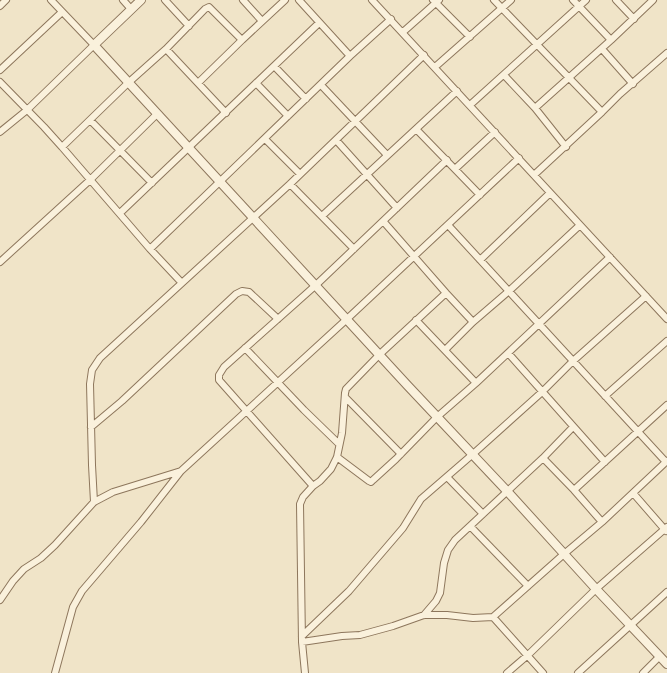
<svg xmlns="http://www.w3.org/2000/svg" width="667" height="673" viewBox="0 0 667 673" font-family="'Noto Serif',serif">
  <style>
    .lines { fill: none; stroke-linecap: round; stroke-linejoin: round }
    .minor-casing { stroke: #8d765c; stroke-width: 8 }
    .tertiary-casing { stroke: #8d765c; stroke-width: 10 }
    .minor { stroke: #faf1dc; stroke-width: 6 }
    .tertiary { stroke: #faf1dc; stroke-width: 8 }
  </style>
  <rect width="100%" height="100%" fill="#f0e4c8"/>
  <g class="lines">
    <g class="minor-casing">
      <path id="minor" d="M123,0L131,9
        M165,0L189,26
        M243,0L262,21
        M299,0L350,56
        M372,0L667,319
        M433,0L470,37
        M494,0L602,112
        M573,0L611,40
        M616,0L634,19
        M0,6L6,0
        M403,32L439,0
        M166,49L226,113
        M602,49L633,84
        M274,66L306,99
        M435,67L511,0
        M0,70L62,12
        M504,75L535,108L566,147
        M0,82L44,127L62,147L128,83L166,49L205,9L209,7L242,40
        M198,83L242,40L285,0
        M256,83L288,116
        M321,85L387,155
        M470,105L586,0
        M535,108L611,40L653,0
        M90,120L152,183
        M416,129L480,195
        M0,132L27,110L94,45L51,0
        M265,139L300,174
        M336,140L397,208
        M62,147L150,249L181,282
        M455,169L495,132
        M534,175L602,112L620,94L667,53
        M290,184L354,249
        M120,213L319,23
        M322,216L457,91
        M383,221L446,293L473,322
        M448,225L666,462
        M150,249L350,56L391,19
        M480,260L550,193
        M0,262L90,180L157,114
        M416,320L476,383
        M245,348L304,410L339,444
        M445,350L473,322L509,291L580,225
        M508,353L605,462
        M605,396L667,341
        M345,397L401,454
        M91,427L122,401L236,294L242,291L249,292L278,319
        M337,457L369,481L371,482L373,480L396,459L437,417L476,383L610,257
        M543,458L574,490L602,522
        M447,477L483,514
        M313,486L219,380V375L224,367L316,285L447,160
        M574,490L667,405
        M633,493L666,531
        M94,502L92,465L90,384L92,370L100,358L290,184L424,55
        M470,526L528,586
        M0,600L13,581L24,569L41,558L55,545L94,502L113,492L181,471L347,319L519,158
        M424,615L436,601L440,593L444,563L448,550L455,540L543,458L573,427
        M493,617L543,673
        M302,636L349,591L403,528L421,499L473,454L542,392L573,361L646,296
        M302,642L342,636L360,635L393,626L424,615H447L473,618L493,617L564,554L602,522L667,461
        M55,673L73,607L82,591L141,522L181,471
        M305,673L302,642L300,504L303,497L313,486L320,481L331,469L337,457L342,433L345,393L346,389L380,354L446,293
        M507,673L528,655L596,589L667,527
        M578,673L667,592
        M643,673L660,656"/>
    </g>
    <g class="tertiary-casing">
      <path id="tertiary" d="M141,0L94,45L408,386L507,491L596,589L667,664"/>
    </g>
    <use href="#minor" class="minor"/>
    <use href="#tertiary" class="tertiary"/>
  </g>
</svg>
